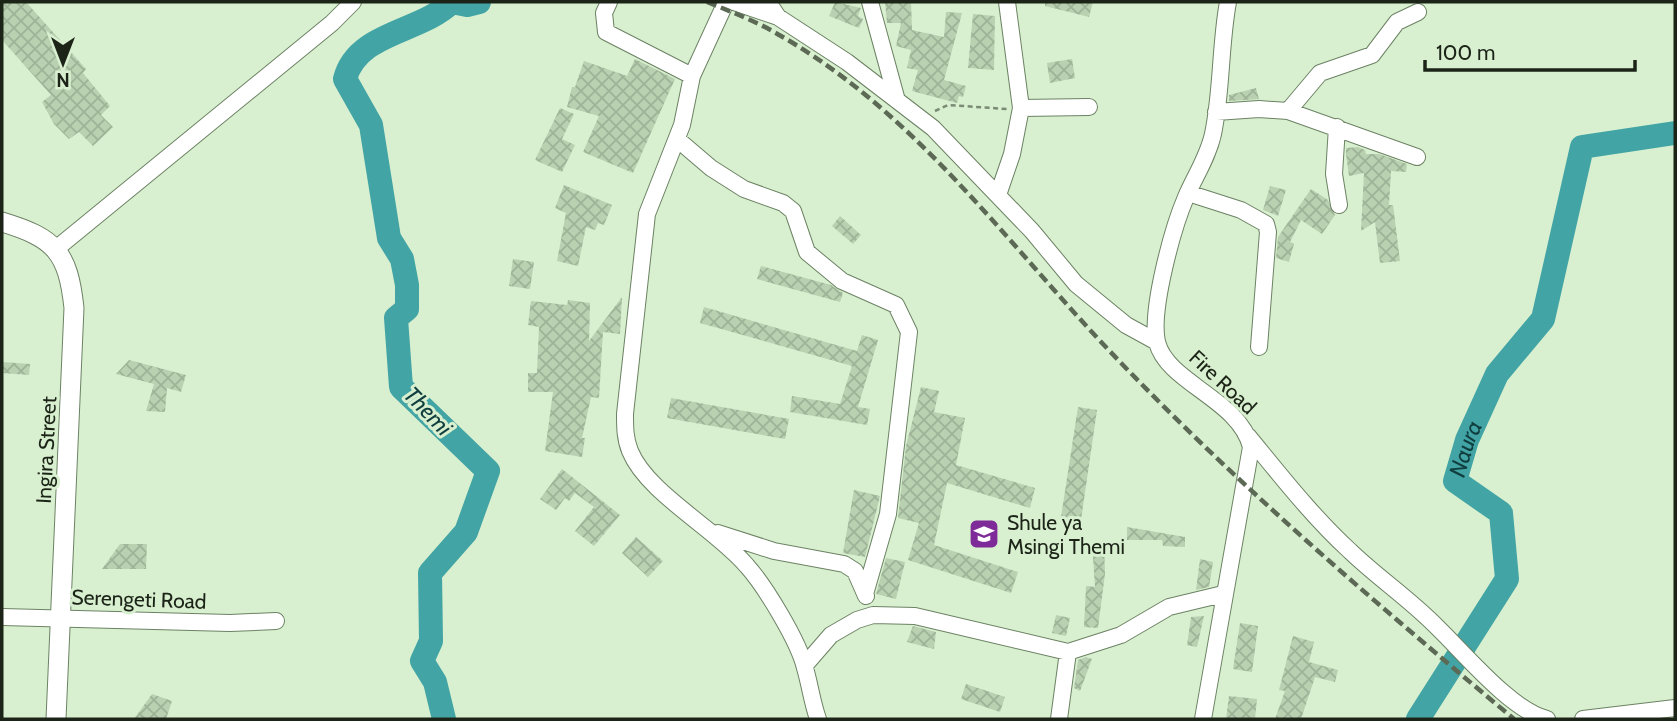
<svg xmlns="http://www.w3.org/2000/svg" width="1677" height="721" viewBox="0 0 1677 721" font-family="Cabin,sans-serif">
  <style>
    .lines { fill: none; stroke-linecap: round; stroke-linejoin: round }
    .river { stroke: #42a4a5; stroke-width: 24 }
    .building { fill: url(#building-cross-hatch) }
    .minor-casing { stroke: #6c8264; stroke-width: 18 }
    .tertiary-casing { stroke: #6c8264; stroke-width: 21 }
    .path { stroke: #7a8a74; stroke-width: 2.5; stroke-dasharray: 5 3.5; stroke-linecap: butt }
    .minor { stroke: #fff; stroke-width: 16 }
    .tertiary { stroke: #fff; stroke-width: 19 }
    .rail { stroke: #5b6955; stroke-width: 4.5; stroke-dasharray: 10 5; stroke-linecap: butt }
    .labels { text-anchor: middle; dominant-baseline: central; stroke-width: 6; stroke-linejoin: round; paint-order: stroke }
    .street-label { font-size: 21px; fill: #1c2418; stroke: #d8f0cf }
    .poi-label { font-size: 21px; fill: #1c2418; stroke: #d8f0cf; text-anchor: start }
    .water-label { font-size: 23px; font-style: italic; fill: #103e3f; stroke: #d8f0cf }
  </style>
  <defs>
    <pattern id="building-cross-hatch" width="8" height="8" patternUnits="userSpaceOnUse" patternTransform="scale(1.75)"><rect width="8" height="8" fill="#b9d1b0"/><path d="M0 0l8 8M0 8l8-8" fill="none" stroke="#9eb397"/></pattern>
  </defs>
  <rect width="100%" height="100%" fill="#d8f0cf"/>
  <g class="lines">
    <g class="river">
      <path d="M444,719L435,682L422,661L431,641L430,573L466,532L488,471L401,387L396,318L407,309V285L402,259L389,238L371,125L345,79C357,32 420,33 452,2L467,5L479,2"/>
      <path id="s1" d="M1418,719L1507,579L1501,513L1455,481L1467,440L1497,374L1543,319L1582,147L1675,133"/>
    </g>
  </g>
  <path class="building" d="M2,2H26L86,69L83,73L110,106L101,115L113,127L93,146L79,132L69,139L54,124L42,102L51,95L2,40Z
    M835,2L861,8L858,16L863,19L859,28L829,16Z
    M885,2H911L912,30L944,37L946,12L962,13L944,80L966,86L963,97L959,96L957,103L912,91L918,70L907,68L911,50L896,46L901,23H887Z
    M1045,2H1093L1089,17L1045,6Z
    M973,14L995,16L994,70L968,68Z
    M635,59L675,79L633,173L583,152L599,116L567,107L572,87H575L584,61L627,76Z
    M1072,59L1075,78L1050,83L1047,63Z
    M1256,88L1259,99L1229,101V95Z
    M560,108L574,114L562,139L575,145L562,172L535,160Z
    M1358,147L1365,150L1366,154H1379L1407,164L1406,172L1391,171L1389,205H1393L1400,261L1380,263L1375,222L1361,231L1364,173L1349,176L1346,154V148Z
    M564,185L612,205L604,225L598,223L595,230L586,227L578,266L557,261L566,213L555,208Z
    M1270,186L1286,190L1278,216L1263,210Z
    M1311,189L1328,200L1335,215L1322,234L1301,220L1290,242L1294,244L1289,262L1276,258L1278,237Z
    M840,216L861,235L853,244L832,226Z
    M513,259L534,262L530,289L509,286Z
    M761,266L831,285L843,293L840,302L757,279Z
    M622,297L620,334L603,332L599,398L591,397L582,438H585L582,457L545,451L553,392H528V373H537L539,327L528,325L531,301L567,305L568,300L590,303L589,341Z
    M704,307L857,351L862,335L878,340L858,407L870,409L867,425L790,412L792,396L840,404L852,366L700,323Z
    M129,360L186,375L181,392L167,388L165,412L146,411L154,384L116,374Z
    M2,362L30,364L29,375L2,373Z
    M921,387L939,391L934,412L965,418L956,465L1035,488L1030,508L947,483L934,545L1018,572L1011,593L908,560L919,523L898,518L906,446Z
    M671,398L789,419L785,439L667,418Z
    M1078,407L1097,410L1081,520L1061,517Z
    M562,469L620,515L594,546L575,531L594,507L575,493L569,501L565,498L556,510L540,499Z
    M854,490L880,496L865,557L843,553Z
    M1127,527L1185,537V547L1163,546L1162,540H1127Z
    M636,537L663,561L648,577L622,553Z
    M1104,542L1105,574L1098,628L1084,627L1086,586L1095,587L1092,543Z
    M120,544H147L146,569H102Z
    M886,558L905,562L896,599L876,594Z
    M1200,559L1213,562L1209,587L1196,590Z
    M1056,615L1070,618L1066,636L1052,633Z
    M1204,616L1197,647L1187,645L1191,617Z
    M1240,623L1258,626L1252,672L1233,669Z
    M913,626L936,632L934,649L907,642Z
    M1293,636L1314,642L1309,662L1338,670L1335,682L1315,677L1301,719H1275L1285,691L1279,690Z
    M1086,657L1092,659L1080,691L1074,688L1078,660Z
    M966,684L1005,697L1000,712L961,699Z
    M152,694L172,701L166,719H134Z
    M1229,696L1257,699L1255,719H1226Z"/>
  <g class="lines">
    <g class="minor-casing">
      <path id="minor" d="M609,2L604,13L606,32L692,76
        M726,2L692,76L682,125L647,214L625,414C625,427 625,439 630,451C647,493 716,529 747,566C765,586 799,642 805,668C810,685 812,702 818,719
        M734,2L778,17
        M768,2L778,17L847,62L933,128L1032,231L1076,284L1126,325L1157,342
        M870,2L896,97
        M1021,108L1089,107
        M1288,111L1320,73L1372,55L1397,22L1418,12
        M1216,112L1259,109L1288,111L1417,157
        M1337,127L1334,174L1339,205
        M677,139L711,168L744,189L783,203L793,211L807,252L842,281L896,305L909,332L888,514L865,594
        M1188,193L1241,210L1266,224L1268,232L1259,347
        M998,195L1012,154L1021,108L1007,2
        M57,248L332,23L353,2
        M1248,436C1281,476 1312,516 1350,551C1378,578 1411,600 1438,628C1465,654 1512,711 1547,719
        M718,533L774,551L844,564L855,571L866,596
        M2,617L230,623L276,621
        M805,665L831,635L857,620L873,615L915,616L1068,652L1121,635L1169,607L1223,594
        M1059,719L1068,652
        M1203,719L1251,447C1239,399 1167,383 1157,342C1150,310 1173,227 1186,197C1195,176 1208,157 1213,134C1222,91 1220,45 1228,2
        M1583,719L1675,708"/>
    </g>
    <g class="tertiary-casing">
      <path id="tertiary" d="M2,222C55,238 68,252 74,308L56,719"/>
    </g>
    <path class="path" d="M935,111L948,105L1007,109"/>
    <use href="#minor" class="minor"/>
    <use href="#tertiary" class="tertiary"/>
    <path class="rail" d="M707,2C732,12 758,22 781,36C913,112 1001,235 1103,344C1230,479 1372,600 1514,719"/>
  </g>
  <defs>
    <g id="school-square" transform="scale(1.575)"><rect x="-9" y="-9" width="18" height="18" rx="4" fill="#7f2a99" stroke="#d8f0cf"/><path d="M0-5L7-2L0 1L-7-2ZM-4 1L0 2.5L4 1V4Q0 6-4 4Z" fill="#fff"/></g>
  </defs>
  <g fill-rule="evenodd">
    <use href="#school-square" x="984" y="534"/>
  </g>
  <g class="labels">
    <g class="street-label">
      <text transform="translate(1223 382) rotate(43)">Fire Road</text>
      <text transform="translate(46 450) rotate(-87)">Ingira Street</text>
      <text transform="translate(139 599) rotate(2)">Serengeti Road</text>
    </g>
    <g class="poi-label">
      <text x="1007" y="522">Shule ya<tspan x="1007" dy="24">Msingi Themi</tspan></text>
    </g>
    <g class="water-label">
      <text transform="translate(428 411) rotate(46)">Themi</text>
      <text stroke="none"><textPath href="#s1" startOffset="322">Naura</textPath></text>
    </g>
  </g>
  <rect width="1677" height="721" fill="none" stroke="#1c2418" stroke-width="7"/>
  <g transform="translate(63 63) rotate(180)" stroke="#d8f0cf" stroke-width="5" paint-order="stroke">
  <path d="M0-5L12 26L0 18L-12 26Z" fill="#1c2418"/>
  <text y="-10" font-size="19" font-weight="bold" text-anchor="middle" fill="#1c2418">N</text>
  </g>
  <path d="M1425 60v10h210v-10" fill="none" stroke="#1c2418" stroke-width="3.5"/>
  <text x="1436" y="60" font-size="21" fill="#1c2418" stroke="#d8f0cf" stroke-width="5" paint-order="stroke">100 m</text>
</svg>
